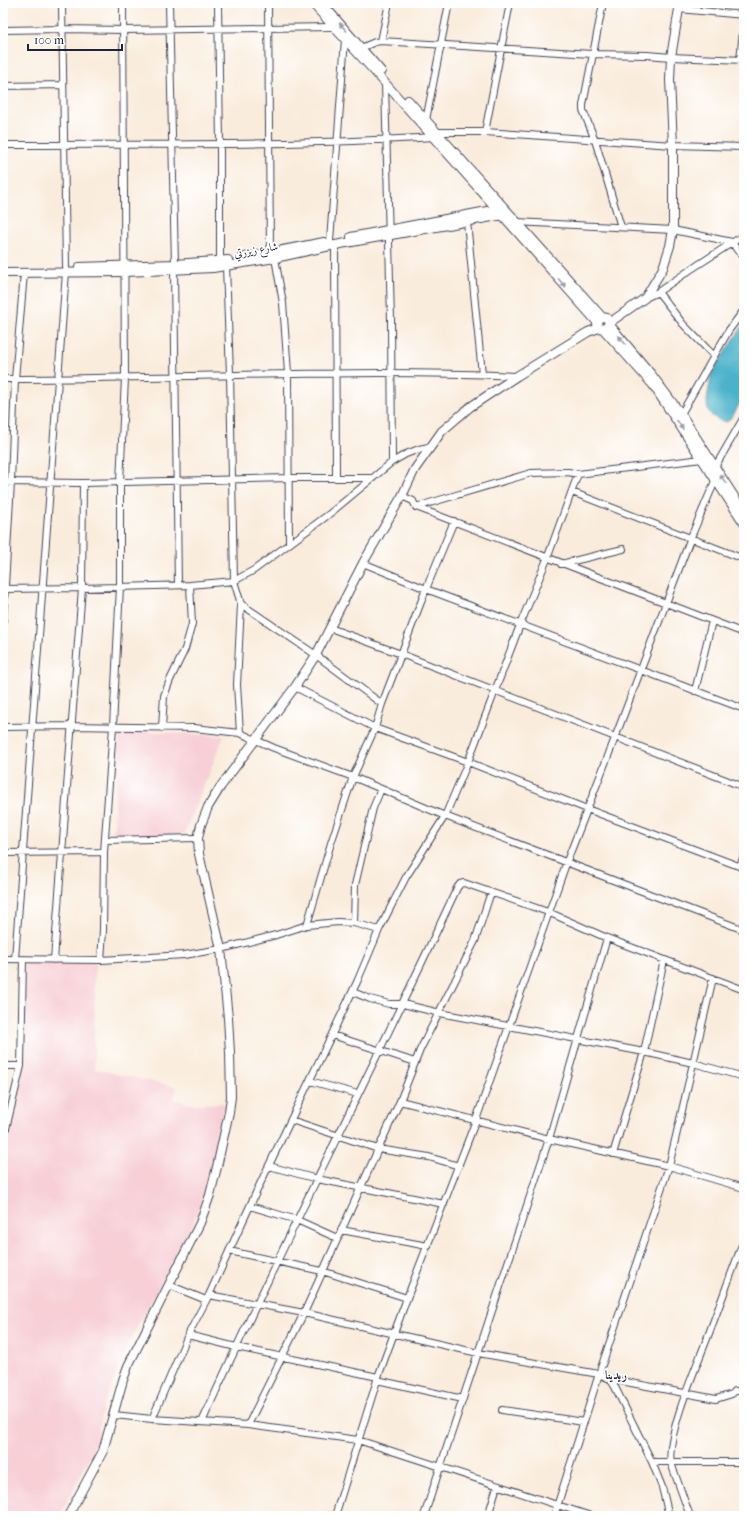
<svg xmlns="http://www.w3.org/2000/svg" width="747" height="1519" viewBox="0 0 747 1519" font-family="'IM FELL French Canon',Amiri,serif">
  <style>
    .built { fill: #f7cfd5 }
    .water { fill: #4cb2cb; stroke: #376a83 }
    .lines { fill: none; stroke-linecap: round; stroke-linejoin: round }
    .street-casing { stroke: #424053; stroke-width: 8 }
    .secondary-casing { stroke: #424053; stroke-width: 10 }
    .street { stroke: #fff; stroke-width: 6 }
    .secondary { stroke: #fff; stroke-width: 8 }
    .oneway { fill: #9c9ca7 }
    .labels { text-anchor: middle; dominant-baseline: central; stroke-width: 3.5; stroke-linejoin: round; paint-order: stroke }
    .street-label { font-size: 11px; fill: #22223b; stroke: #fff }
    .neighbourhood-label { font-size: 12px; font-weight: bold; fill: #22223b; stroke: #fff }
  </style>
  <rect width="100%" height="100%" fill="#fff"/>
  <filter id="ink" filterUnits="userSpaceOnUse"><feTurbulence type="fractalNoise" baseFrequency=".025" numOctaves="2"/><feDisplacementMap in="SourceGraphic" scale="8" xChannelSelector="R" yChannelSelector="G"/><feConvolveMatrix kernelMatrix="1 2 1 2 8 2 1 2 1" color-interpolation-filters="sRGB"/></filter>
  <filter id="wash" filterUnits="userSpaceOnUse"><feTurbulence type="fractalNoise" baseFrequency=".012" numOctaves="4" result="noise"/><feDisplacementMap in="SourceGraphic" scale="16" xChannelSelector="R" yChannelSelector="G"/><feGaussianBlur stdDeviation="0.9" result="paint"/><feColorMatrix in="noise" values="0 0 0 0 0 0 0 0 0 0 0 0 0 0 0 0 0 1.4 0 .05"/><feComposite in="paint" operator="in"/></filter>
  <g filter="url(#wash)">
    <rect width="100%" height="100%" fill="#f9ecdc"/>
    <path class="built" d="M119,730L224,736L184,835L113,836Z
      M95,962L94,1069L177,1087L174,1099L190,1104L225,1103L213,1164L194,1222L132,1337L103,1406L96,1444L79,1479L59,1516H3V1369L7,1363L3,1361V1143L21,1071L24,963Z"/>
    <path class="water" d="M744,324V395L734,414L727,422C706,418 705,407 709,388C710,383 710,377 712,373C721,356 734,340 744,324Z"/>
  </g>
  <g filter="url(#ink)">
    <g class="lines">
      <g class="street-casing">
        <path id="street" d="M62,3L66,267
          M169,3L175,264
          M218,3L220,144V261
          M268,3L270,252
          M603,3L583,105V110L595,140L621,227
          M679,9L744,15
          M3,30L63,29L124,30L333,27
          M381,41L389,3
          M361,48L375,42L381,41L592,54L647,55L671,57L744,60
          M740,60L744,22
          M385,83L391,321L392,462
          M3,86L63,85
          M426,120L449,3
          M437,132H485L673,145L744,147
          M485,132L510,3
          M3,145C146,144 290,146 433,137
          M467,222L482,374
          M516,222L673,230L732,242L737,250L744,257
          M330,241L345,39
          M335,245L336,477
          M275,258L283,303L288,373L289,543
          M226,266L230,374L234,581L241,604L237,685L240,733
          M174,270L178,585
          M658,292L683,324L714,356
          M645,298L658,292L690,270L744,235
          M3,379C174,379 346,368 517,376
          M681,414L729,330L744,310
          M715,467L744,417
          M3,482L83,483L288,478H373
          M572,492L744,559
          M402,496L413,501L416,507L424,510L744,633
          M416,507L531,473L568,472L578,474L702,459
          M363,563L426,589L744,709
          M561,564L623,549
          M3,589L82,588L190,585L234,581L254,570L328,515L392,462L406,454L419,449L429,447
          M241,604L316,655L382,704
          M3,620L11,482L15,379L24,273
          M330,628L401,654L744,787
          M295,687L375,728L468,762L587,809L744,868
          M695,691L712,621
          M3,727L72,726L194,728L240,733L274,748L353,777L445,816L744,930
          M162,728L164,696L170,680L185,649L192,624L190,585
          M105,840L198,838
          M3,853L104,852
          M740,866L744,856
          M354,923L355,885L373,808L381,789
          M307,925L331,843L353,777L375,728L382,704L426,589L454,521
          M3,959L101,960L184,955L221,949L276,935L307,925L338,922L354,923L379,930
          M15,959L66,272
          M54,960L82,588L83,483
          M101,960L103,930L104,852L113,727L120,586V482L125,378L123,3
          M353,992L370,999L389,1004H403L440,1013L644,1052L693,1063L744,1077
          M332,1035L415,1062
          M3,1066H21
          M310,1081L358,1094
          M400,1101L549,1139L669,1166L744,1188
          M291,1120L378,1149L429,1157L459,1166
          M3,1141L21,1066L23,960
          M613,1154L644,1052L664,960
          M269,1166L317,1179L444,1204
          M250,1206L297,1220L337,1238
          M341,1230L428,1246
          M229,1251L322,1271L407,1298
          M169,1285L206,1300
          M209,1295L304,1313L478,1353L599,1374L610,1379L716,1399L732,1394L735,1391H744
          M188,1335L236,1347L378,1377
          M610,1379L615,1387L652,1462L662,1487L669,1516
          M377,1380L463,1399
          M502,1410L584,1422
          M114,1415L152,1419L248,1425L358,1440L591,1516
          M152,1419L188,1335L209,1295L260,1184L357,982L379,930L406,877L445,816L468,762L520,625L547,559L578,474
          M202,1422C283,1242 374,1067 457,888L460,884L464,883L548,912L607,938L744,990
          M248,1425L304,1313L400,1101L420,1050L475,941L491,892
          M652,1462H744
          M335,1516L378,1377L407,1298L476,1120L567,861L615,738L691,537L715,481
          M424,1516L549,1139L607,938
          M488,1516L497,1486
          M554,1516L599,1374L669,1166L713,978
          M690,1516L671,1463C666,1438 693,1374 703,1349C717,1313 730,1276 744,1240"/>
      </g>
      <g class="secondary-casing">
        <path id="secondary" d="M312,3L385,83L597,322
          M322,3L381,71
          M408,100L602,317
          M351,237L503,208
          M241,258L324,242
          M79,267L175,264L228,260
          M3,273L125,272L213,268L275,258L335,245L509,214
          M609,323L607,318L602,317L598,319L597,324L599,328L605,329L609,323L645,298L663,268L670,246L673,230V145L670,80L671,57L680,3
          M609,324L651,374L681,414L744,512
          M603,329L653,385L744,523
          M68,1516L103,1451L123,1380L128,1366L200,1223L210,1195L217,1167L229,1112L231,1097L230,1053L228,1018L221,949L199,854L198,838L201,825L208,807L221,786L295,687L316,655L363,563L402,496L415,469L442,431L470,407L517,376L588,332L599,328"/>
      </g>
      <use href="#street" class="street"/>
      <use href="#secondary" class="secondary"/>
    </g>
    <defs><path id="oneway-solid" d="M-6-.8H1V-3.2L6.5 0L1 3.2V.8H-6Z"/></defs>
    <g class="oneway">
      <use href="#oneway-solid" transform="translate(343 27) rotate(-131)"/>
      <use href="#oneway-solid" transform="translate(562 283) rotate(49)"/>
      <use href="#oneway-solid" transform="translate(622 340) rotate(-130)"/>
      <use href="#oneway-solid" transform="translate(680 425) rotate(57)"/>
      <use href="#oneway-solid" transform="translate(723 479) rotate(-123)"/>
    </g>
  </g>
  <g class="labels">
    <g class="street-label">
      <text transform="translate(256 250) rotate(-10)">شارع زيزرتي</text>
    </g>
    <g class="neighbourhood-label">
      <text x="616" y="1375">ريدينا</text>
    </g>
  </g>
  <rect width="747" height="1519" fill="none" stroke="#fff" stroke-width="16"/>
  <path d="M28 44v6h94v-6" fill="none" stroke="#22223b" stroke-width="2"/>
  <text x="34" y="44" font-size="12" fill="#22223b" stroke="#ffffff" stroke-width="3" paint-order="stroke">100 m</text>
</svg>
